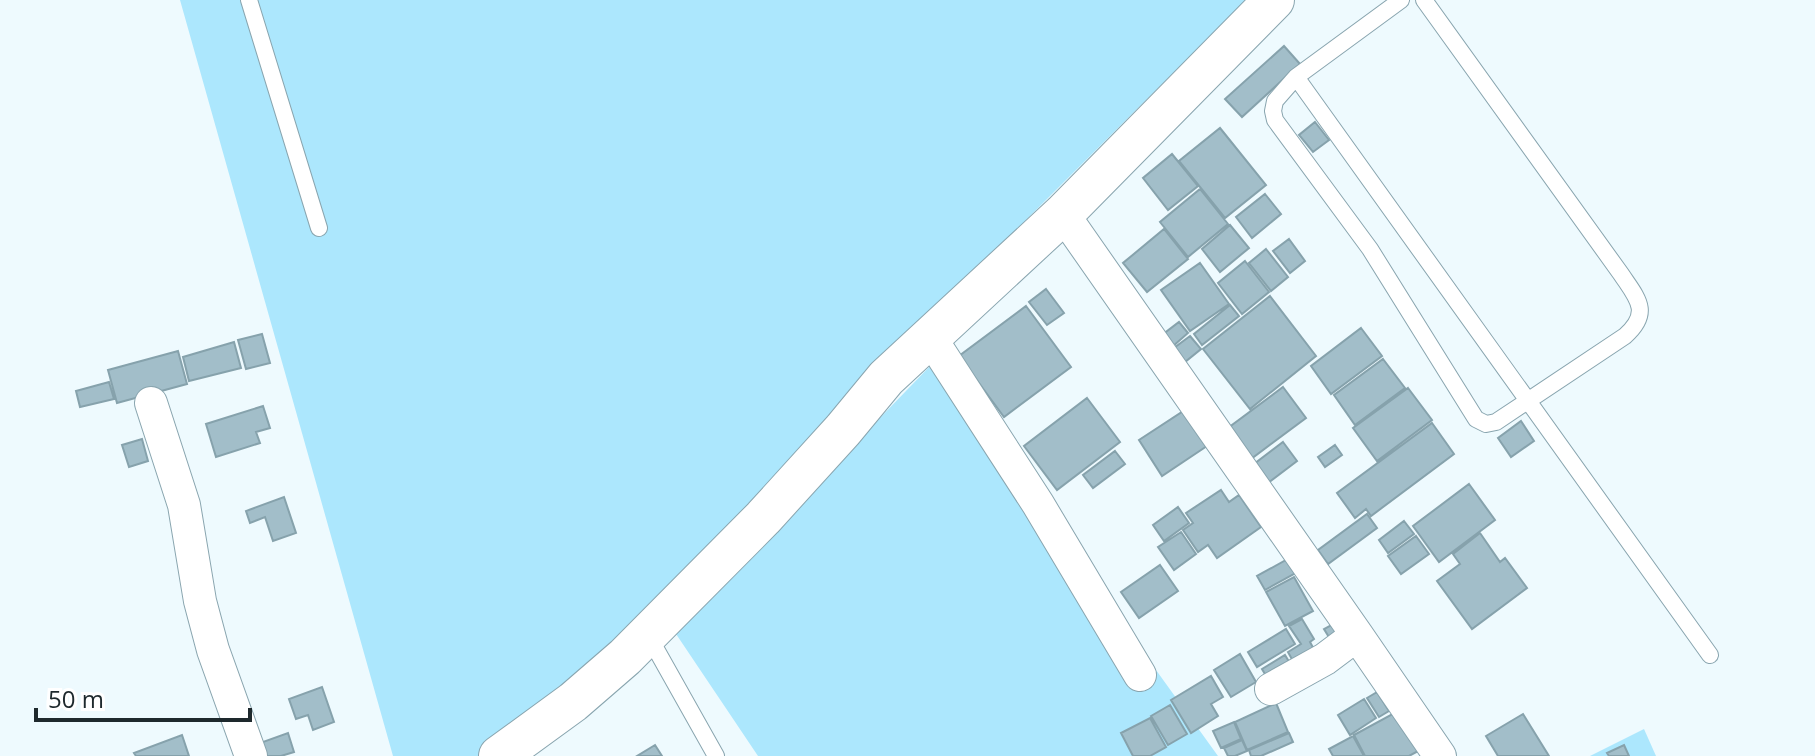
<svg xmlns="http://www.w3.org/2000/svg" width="1815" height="756" viewBox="0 0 1815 756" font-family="'Open Sans',sans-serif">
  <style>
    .green { fill: #ace7fd }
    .building { fill: #a2bec9; stroke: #86a2ac; stroke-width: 2 }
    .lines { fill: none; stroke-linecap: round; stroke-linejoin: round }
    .service-casing { stroke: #89a5af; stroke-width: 18 }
    .minor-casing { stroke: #89a5af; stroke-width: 34 }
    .tertiary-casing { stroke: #89a5af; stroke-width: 42 }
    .service { stroke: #fff; stroke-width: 16 }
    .minor { stroke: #fff; stroke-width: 32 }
    .tertiary { stroke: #fff; stroke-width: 40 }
  </style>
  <rect width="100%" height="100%" fill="#eefafe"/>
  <path class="green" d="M180,0H1246L991,255L697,567L568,693L482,756H393Z
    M934,362L1218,756H758L674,631Z
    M1644,729L1656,756H1590Z"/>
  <path class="building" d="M1284,46L1300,64L1242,117L1225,99Z
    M1315,122L1329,140L1313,152L1299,135Z
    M1220,128L1266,185L1225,218L1179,161Z
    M1172,154L1198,186L1168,210L1143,178Z
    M1200,189L1228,224L1188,257L1160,222Z
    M1265,194L1281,214L1252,238L1236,217Z
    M1230,225L1249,248L1220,272L1202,249Z
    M1164,229L1188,259L1147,292L1123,263Z
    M1289,239L1305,261L1290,273L1273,251Z
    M1266,249L1288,277L1271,291L1249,263Z
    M1245,261L1269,292L1242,314L1218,283Z
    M1200,263L1229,304L1190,331L1161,290Z
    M1046,289L1064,313L1047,325L1029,302Z
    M1270,296L1316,356L1250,409L1203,349Z
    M1230,305L1239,316L1202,345L1194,334Z
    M1026,306L1071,367L1004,417L959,356Z
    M1179,322L1188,333L1172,347L1162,335Z
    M1361,328L1382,356L1331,394L1311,366Z
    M262,334L270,363L246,369L238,340Z
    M1190,336L1201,349L1185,362L1174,348Z
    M234,342L241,368L189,381L183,357Z
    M178,351L187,384L117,403L108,370Z
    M1383,359L1405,388L1355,425L1334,395Z
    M109,382L114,399L80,407L76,391Z
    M1283,387L1306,418L1251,459L1228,428Z
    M1408,388L1432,420L1377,461L1353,428Z
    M1087,398L1120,442L1057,490L1024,446Z
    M263,406L270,428L256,432L260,443L216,457L206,424Z
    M1185,410L1207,446L1162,476L1139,440Z
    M1521,421L1534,441L1511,457L1498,438Z
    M1432,423L1454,454L1371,516L1366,509L1355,518L1337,493Z
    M142,439L148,461L129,467L122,445Z
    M1283,442L1297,461L1268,483L1254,464Z
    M1335,445L1342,455L1325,467L1318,457Z
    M1115,451L1125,464L1093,488L1083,475Z
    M1469,484L1495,520L1439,562L1413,526Z
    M1221,490L1229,502L1239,495L1261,527L1217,558L1208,545L1198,552L1183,530L1193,523L1186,513Z
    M284,497L296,533L273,541L265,517L250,523L246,511Z
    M1178,507L1189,523L1164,541L1153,525Z
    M1367,514L1377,528L1328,564L1318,550Z
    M1404,521L1414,534L1388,553L1379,540Z
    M1181,532L1196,554L1174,570L1158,547Z
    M1480,533L1500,562L1505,558L1527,588L1472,629L1437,581L1460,564L1453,554Z
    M1416,536L1429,554L1401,574L1388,556Z
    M1293,556L1301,570L1265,590L1257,576Z
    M1160,565L1178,591L1139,618L1121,592Z
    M1294,577L1313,611L1285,626L1266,592Z
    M1302,619L1314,639L1310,642L1315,651L1294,663L1288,652L1301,644L1289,626Z
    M1335,623L1342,635L1332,642L1324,629Z
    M1286,629L1295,644L1257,667L1248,652Z
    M1240,654L1256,682L1231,697L1214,670Z
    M1285,655L1291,665L1268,679L1262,669Z
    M1211,676L1223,697L1211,704L1218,716L1191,733L1171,700Z
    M322,687L334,722L313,730L308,715L296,719L289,699Z
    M1377,692L1389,711L1379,717L1367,698Z
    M1364,699L1376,718L1350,735L1338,715Z
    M1276,703L1288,732L1247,750L1235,722Z
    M1170,705L1187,734L1168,745L1151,716Z
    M1398,711L1420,750L1409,756H1365L1354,735Z
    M1523,714L1549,756H1498L1486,736Z
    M1150,718L1166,747L1150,756H1133L1121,733Z
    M1234,722L1241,739L1221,748L1213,731Z
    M288,733L294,752L281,756H264L260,743Z
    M1289,733L1293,742L1261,756H1251L1249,750Z
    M182,735L189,756H136L134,753Z
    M1353,736L1364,756H1333L1329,749Z
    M1242,740L1247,751L1235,756H1228L1224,748Z
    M655,745L662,756H637Z
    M1624,745L1629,756H1609L1607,753Z"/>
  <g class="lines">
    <g class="service-casing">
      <path id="service" d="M249,0L319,228
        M1401,0L1296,77L1275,101L1273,111L1275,120L1370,249L1476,419L1486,424L1496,422L1625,336C1652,312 1637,298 1621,274L1424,0
        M1296,77L1710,655
        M648,635L716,756"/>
    </g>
    <g class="minor-casing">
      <path id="minor" d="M1063,214L1357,635L1440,756
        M930,337L1038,504L1140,675
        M151,403L184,505L200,601L213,650L251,756
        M1271,689L1325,659L1357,635"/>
    </g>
    <g class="tertiary-casing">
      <path id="tertiary" d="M499,756L573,702L625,657L763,518L843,430L886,378L1063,214L1274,0"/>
    </g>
    <use href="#service" class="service"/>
    <use href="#minor" class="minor"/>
    <use href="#tertiary" class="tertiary"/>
  </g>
  <path d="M36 708v12h214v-12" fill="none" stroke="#1e292d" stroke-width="4"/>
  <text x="48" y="708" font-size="24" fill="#1e292d" stroke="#ffffff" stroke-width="6" paint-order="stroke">50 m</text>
</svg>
